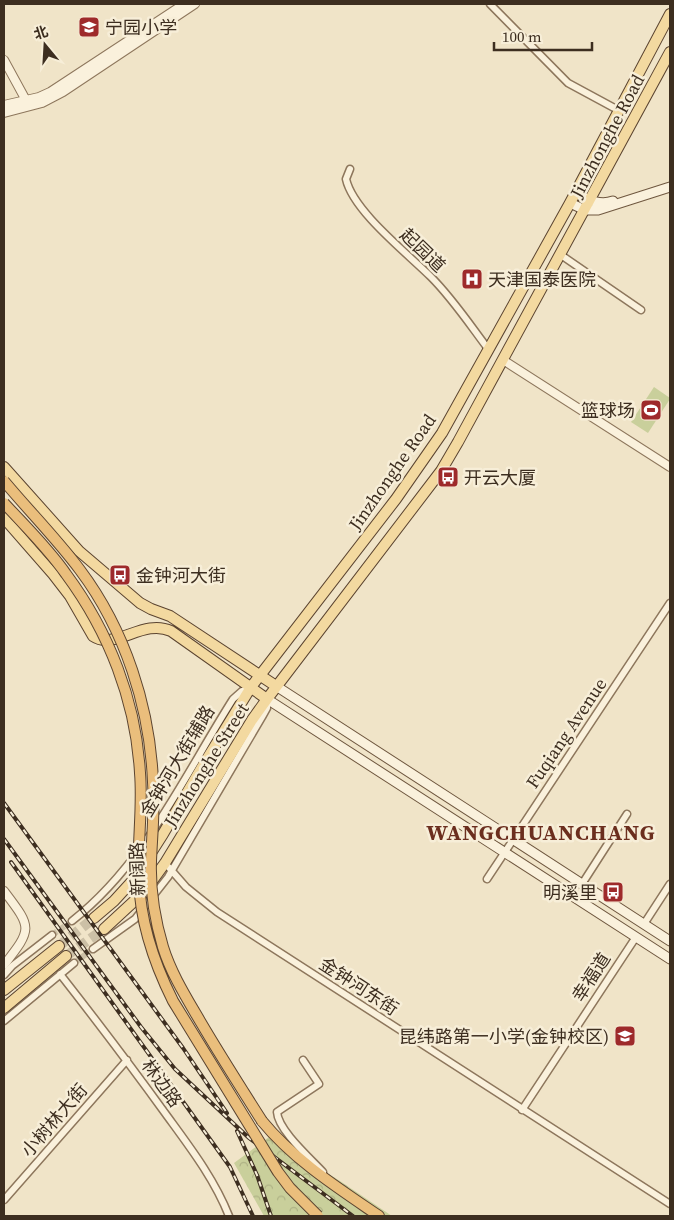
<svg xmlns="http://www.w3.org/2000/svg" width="674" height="1220" viewBox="0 0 674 1220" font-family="'Source Serif 4','Noto Sans SC',serif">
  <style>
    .forest { fill: url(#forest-crowns) }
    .garden { fill: #c9cf9b }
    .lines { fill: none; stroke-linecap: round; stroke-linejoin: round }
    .minor-tunnel { stroke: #ccc0a6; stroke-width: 6; stroke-dasharray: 6 3; stroke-linecap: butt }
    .primary-tunnel { stroke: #ccc0a6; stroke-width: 10; stroke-dasharray: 10 5; stroke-linecap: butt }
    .minor-casing { stroke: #8d765c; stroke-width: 9 }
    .tertiary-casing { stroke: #8d765c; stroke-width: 10 }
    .secondary-casing { stroke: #6f573f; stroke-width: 11 }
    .primary-casing { stroke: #5b4430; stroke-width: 12 }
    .trunk-casing { stroke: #5b4430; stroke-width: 12 }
    .minor { stroke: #faf1dc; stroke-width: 6 }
    .tertiary { stroke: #faf1dc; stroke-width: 8 }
    .secondary { stroke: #faf1dc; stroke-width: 9 }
    .primary { stroke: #f3d9a0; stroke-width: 10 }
    .trunk { stroke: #eabe7c; stroke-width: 10 }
    .rail-casing { stroke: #3d2e20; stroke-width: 4 }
    .rail { stroke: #f7eed8; stroke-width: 2; stroke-dasharray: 5.5; stroke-linecap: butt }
    .trunk-bridge-casing { stroke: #5b4430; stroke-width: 12; stroke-linecap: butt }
    .trunk-bridge { stroke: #eabe7c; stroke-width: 10 }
    .labels { text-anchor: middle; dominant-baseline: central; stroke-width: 5; stroke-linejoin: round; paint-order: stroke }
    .poi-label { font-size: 18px; fill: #3d2e20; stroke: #f7eed8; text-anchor: start }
    .street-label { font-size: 18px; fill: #3d2e20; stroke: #f7eed8 }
    .district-label { font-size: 22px; font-weight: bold; letter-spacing: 1px; fill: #6b2e1e; stroke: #f7eed8 }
  </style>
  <defs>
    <pattern id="forest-crowns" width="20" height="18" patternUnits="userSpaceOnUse" patternTransform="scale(1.25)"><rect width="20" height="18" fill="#c9cf9b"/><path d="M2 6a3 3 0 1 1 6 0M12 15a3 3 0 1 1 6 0" fill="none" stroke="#aeb285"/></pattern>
  </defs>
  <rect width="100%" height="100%" fill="#f0e4c8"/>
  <path class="forest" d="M269,1137L340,1181L392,1216H264L234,1163Z"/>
  <path class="garden" d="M654,387L670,398V399L648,433L631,422Z"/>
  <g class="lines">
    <path class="minor-tunnel" d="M52,935L72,921
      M74,963L93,949"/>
    <path class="primary-tunnel" d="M59,946L94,918
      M66,956L104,929"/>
    <g class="minor-casing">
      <path id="minor" d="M490,4L568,83L618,110
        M350,169L346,179C353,211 407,253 431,277C453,299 470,325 489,350
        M561,255L641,310
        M165,863L186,887L217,912L670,1204
        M487,879L670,603
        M582,884L627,814
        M72,921C145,864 184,776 233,699L242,691L250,688
        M644,924L670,884
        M93,949L135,919L168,877L262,717L267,708V700
        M60,974C96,1020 131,1066 165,1113C189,1146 214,1178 229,1216
        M4,975L12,966L52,935
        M4,1021L74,963
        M303,1060L319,1084L277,1112C278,1130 310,1158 323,1172
        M522,1110L636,937
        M4,1200L127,1060"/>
    </g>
    <g class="tertiary-casing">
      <path id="tertiary" d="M4,60L28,104
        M4,105L39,97L50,92L184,4
        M4,113L42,103L63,92L195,4
        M503,360L670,467
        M4,891C32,928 33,928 4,965"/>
    </g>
    <g class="secondary-casing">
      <path id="secondary" d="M575,193C587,199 599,206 613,201
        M570,203L585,210H598L670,187
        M276,686L670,941
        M267,699L670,959"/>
    </g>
    <g class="primary-casing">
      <path id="primary" d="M4,467L79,551L140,603L151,609L170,616L276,686
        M4,518L53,574L70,596L93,636C115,651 143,618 171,631L267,699
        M94,918L114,901L135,878L163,834L202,767L251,687L396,499L442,433L570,203L670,14
        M104,929L144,892L165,863L252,720L267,699L441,471L458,442L670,52
        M4,990L59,946
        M4,1008L66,956"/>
    </g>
    <g class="trunk-casing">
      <path id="trunk" d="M262,1121C294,1160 338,1188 379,1216"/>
    </g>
    <use href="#minor" class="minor"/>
    <use href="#tertiary" class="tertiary"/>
    <use href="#secondary" class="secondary"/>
    <use href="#primary" class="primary"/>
    <use href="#trunk" class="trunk"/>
    <g class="rail-casing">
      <path id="rail" d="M4,803L183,1048L227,1113
        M4,839L141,1027L175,1069L249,1138L353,1216
        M11,862L230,1167L253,1216
        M237,1131L257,1175L271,1216"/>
    </g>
    <use href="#rail" class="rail"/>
    <g class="trunk-bridge-casing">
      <path id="trunk-bridge" d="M4,481C29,511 57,539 80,570C125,630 150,707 153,782C155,808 152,835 151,861C150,889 155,920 163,947C171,973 186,997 200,1021C220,1055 241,1088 262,1121
        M4,503C25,526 48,548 66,574C109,632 136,701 140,773C143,808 137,844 139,879C140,922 154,963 173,1001L278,1172L290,1188L318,1216"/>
    </g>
    <use href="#trunk-bridge" class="trunk-bridge"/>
  </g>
  <defs>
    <g id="school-square" transform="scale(1.125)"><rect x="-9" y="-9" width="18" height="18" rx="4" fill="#9e2a2b" stroke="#f7eed8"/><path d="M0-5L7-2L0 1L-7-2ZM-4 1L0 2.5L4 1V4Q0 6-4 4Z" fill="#fff"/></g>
    <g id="hospital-square" transform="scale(1.125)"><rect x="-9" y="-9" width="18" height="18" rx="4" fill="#9e2a2b" stroke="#f7eed8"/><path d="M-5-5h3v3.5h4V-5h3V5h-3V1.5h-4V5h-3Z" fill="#fff"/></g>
    <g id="stadium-square" transform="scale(1.125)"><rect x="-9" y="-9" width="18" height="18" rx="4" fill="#9e2a2b" stroke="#f7eed8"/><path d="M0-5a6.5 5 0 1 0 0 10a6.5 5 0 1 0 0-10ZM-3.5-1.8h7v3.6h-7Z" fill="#fff"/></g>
    <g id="bus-square" transform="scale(1.125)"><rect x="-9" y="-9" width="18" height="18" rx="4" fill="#9e2a2b" stroke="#f7eed8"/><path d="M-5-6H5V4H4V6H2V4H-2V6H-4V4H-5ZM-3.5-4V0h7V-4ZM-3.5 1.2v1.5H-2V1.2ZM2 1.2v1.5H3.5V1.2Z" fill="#fff"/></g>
  </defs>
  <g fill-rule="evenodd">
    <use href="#school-square" x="89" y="27"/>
    <use href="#hospital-square" x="472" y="279"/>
    <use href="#stadium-square" x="651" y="410"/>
    <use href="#bus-square" x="448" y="477"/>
    <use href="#bus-square" x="120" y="575"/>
    <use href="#bus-square" x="613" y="892"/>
    <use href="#school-square" x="625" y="1036"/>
  </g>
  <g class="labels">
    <g class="poi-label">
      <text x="105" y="27">宁园小学</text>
      <text x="488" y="279">天津国泰医院</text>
      <text x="635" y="410" text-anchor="end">篮球场</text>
      <text x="464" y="477">开云大厦</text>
      <text x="136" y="575">金钟河大街</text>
      <text x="597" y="892" text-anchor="end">明溪里</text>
      <text x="609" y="1036" text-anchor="end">昆纬路第一小学(金钟校区)</text>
    </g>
    <g class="street-label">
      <text transform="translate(607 136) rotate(-62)">Jinzhonghe Road</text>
      <text transform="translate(423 250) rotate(44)">起园道</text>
      <text transform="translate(392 472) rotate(-55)">Jinzhonghe Road</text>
      <text transform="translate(566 733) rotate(-56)">Fuqiang Avenue</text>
      <text transform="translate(177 761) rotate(-59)">金钟河大街辅路</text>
      <text transform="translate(206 765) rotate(-58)">Jinzhonghe Street</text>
      <text transform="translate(137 869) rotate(-92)">新阔路</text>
      <text transform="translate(591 977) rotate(-57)">幸福道</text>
      <text transform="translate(359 986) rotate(33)">金钟河东街</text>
      <text transform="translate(162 1083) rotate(54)">林边路</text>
      <text transform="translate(54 1120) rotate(-49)">小树林大街</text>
    </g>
    <g class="district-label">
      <text x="541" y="832">WANGCHUANCHANG</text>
    </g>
  </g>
  <rect width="674" height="1220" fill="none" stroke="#3d2e20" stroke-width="10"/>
  <g transform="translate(45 45) rotate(342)" stroke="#f7eed8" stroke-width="4" paint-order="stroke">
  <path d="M0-4L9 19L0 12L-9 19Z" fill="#3d2e20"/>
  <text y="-8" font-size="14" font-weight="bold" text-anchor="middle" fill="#3d2e20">北</text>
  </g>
  <path d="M494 42v8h98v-8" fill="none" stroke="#3d2e20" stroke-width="2.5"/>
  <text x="502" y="42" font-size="15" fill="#3d2e20" stroke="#f7eed8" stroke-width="4" paint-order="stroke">100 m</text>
</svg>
